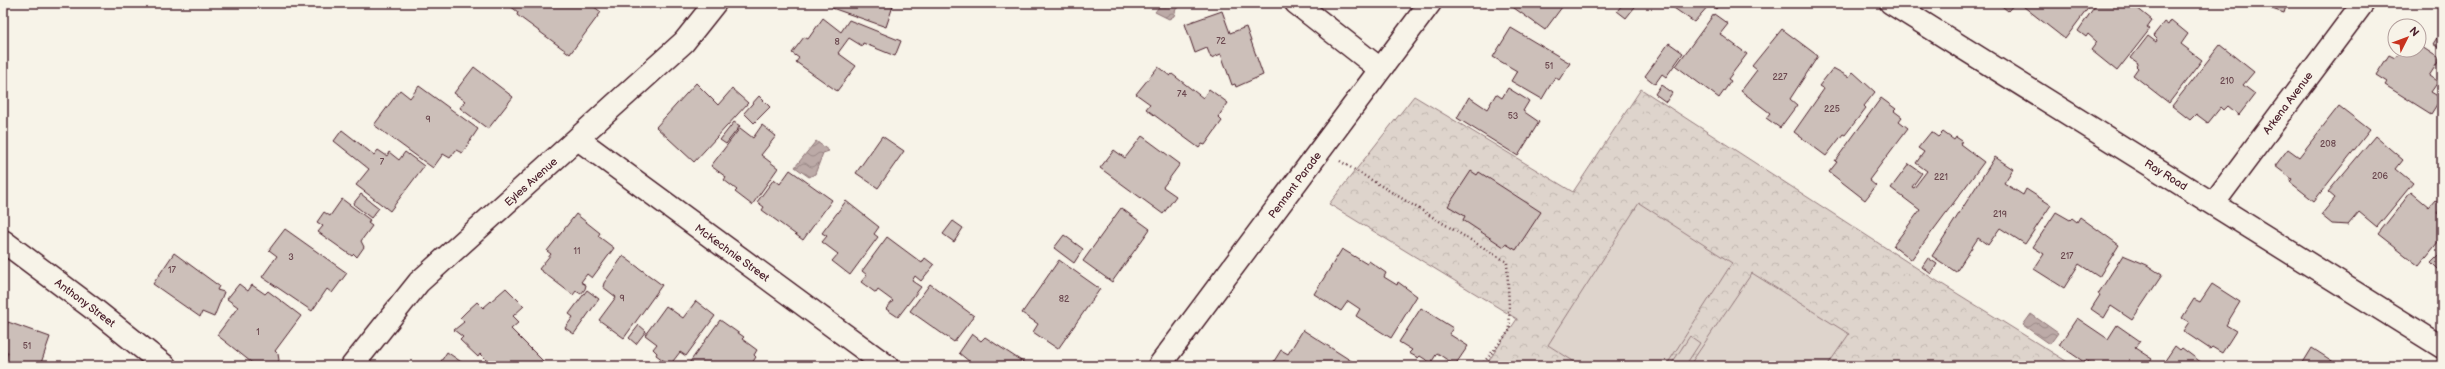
<svg xmlns="http://www.w3.org/2000/svg" width="2445" height="369" viewBox="0 0 2445 369" font-family="'Balsamiq Sans',sans-serif">
  <style>
    .forest { fill: url(#forest-crowns); stroke: #947a7c }
    .pitch { fill: #ded4cc; stroke: #947a7c }
    .water { fill: url(#water-waves); stroke: #8e7275 }
    .building { fill: #ccbfb9; stroke: #4a1f2b }
    .lines { fill: none; stroke-linecap: round; stroke-linejoin: round }
    .minor-casing { stroke: #4a1f2b; stroke-width: 25 }
    .path { stroke: #4a1f2b; stroke-width: 2.5; stroke-dasharray: 1 3; stroke-linecap: butt }
    .minor { stroke: #f7f3e8; stroke-width: 22 }
    .labels { text-anchor: middle; dominant-baseline: central; stroke-width: 4; stroke-linejoin: round; paint-order: stroke }
    .number-label { font-size: 9px; fill: #6a474e }
    .street-label { font-size: 11px; fill: #4a1f2b; stroke: #f7f3e8 }
  </style>
  <defs>
    <pattern id="forest-crowns" width="20" height="18" patternUnits="userSpaceOnUse"><rect width="20" height="18" fill="#ded4cc"/><path d="M2 6a3 3 0 1 1 6 0M12 15a3 3 0 1 1 6 0" fill="none" stroke="#c0b6af"/></pattern>
    <pattern id="water-waves" width="16" height="10" patternUnits="userSpaceOnUse"><rect width="16" height="10" fill="#bcaaa7"/><path d="M0 5q4-4 8 0t8 0" fill="none" stroke="#9b8a88"/></pattern>
  </defs>
  <rect width="100%" height="100%" fill="#f7f3e8"/>
  <filter id="ink" filterUnits="userSpaceOnUse"><feTurbulence type="fractalNoise" baseFrequency=".025" numOctaves="2"/><feDisplacementMap in="SourceGraphic" scale="8" xChannelSelector="R" yChannelSelector="G"/><feConvolveMatrix kernelMatrix="1 2 1 2 8 2 1 2 1" color-interpolation-filters="sRGB"/></filter>
  <g filter="url(#ink)">
    <path class="forest" d="M1641,89L1929,276L2074,366H1485L1517,319L1329,204L1414,96L1573,192Z"/>
    <path class="pitch" d="M1639,203L1732,263L1666,366H1581L1548,345Z
      M1752,273L1849,334L1827,366H1689Z
      M1690,336L1700,343L1685,366H1670Z"/>
    <path class="water" d="M1162,3H1185L1176,9L1174,16L1169,19L1155,12Z
      M816,141L829,151L823,153L815,174L809,177L795,167Z
      M2031,314L2058,333L2050,344L2023,325Z"/>
    <path class="building" d="M506,3H547L552,7L555,3H589L601,12L570,54L517,15L518,12Z
      M834,3H894L886,27L832,8Z
      M1507,3H1565L1545,30Z
      M1624,3H1638L1626,18L1617,11Z
      M1673,3H1720L1716,9L1710,4L1694,22L1671,6Z
      M1998,3H2015L2008,11Z
      M2019,3H2092L2065,39Z
      M2097,3H2131L2152,20L2147,27L2150,29L2117,71L2091,50L2097,42L2088,34L2086,37L2078,31Z
      M2253,3H2287L2284,13Z
      M1222,11L1230,33L1246,27L1263,75L1236,87L1235,84L1232,85L1221,54L1211,58L1207,48L1195,53L1185,24Z
      M1714,14L1728,24L1720,34L1747,54L1728,79L1731,81L1719,98L1676,66Z
      M823,18L841,32L849,20L901,41L895,56L863,43L862,46L849,38L838,53L856,66L837,91L796,62L799,58L792,53L804,37L808,39Z
      M2171,20L2188,34L2181,44L2202,60L2169,103L2133,75L2138,68L2136,66L2138,63L2131,58L2148,36L2156,42L2157,40L2153,36L2164,22L2168,25Z
      M1511,28L1570,63L1559,80L1555,77L1542,99L1511,81L1517,71L1493,57Z
      M1782,29L1818,56L1790,99L1797,105L1780,128L1766,118L1770,113L1741,91L1757,70L1752,66Z
      M2442,30V50L2433,44Z
      M1669,43L1683,53L1666,77L1662,74L1655,84L1645,76Z
      M2220,45L2254,72L2243,85L2255,94L2239,115L2228,106L2224,110L2221,107L2208,123L2196,114L2190,120L2172,106Z
      M2419,45L2440,59L2429,76L2438,82L2431,92L2441,98L2431,114L2385,85L2387,82L2376,75L2389,55L2395,58L2401,50H2419Z
      M474,67L513,97L488,129L460,108L465,101L454,93Z
      M1158,67L1170,76L1172,74L1203,98L1209,89L1228,103L1218,117L1222,121L1205,145L1202,144L1199,148L1146,109L1150,104L1136,94Z
      M1833,68L1849,77L1853,72L1875,92L1864,106L1866,108L1845,135L1843,134L1826,156L1794,132L1824,89L1819,86Z
      M696,83L718,105L732,89L748,103L694,162L656,127Z
      M1661,85L1672,93L1666,102L1655,94Z
      M419,86L478,129L462,153L456,150L450,158L443,154L433,168L374,125L400,90L410,98Z
      M1508,88L1529,101L1523,111L1539,122L1518,156L1457,118L1469,97L1487,109L1496,94L1502,98Z
      M759,96L770,107L754,123L744,113Z
      M1881,98L1896,109L1894,111L1902,117L1899,121L1908,128L1869,180L1876,186L1865,200L1829,172L1837,162L1835,161Z
      M2339,106L2370,130L2314,201L2290,182L2292,179L2275,166L2288,149L2299,157Z
      M734,122L740,126L726,144L720,140Z
      M762,125L776,136L761,155L778,168L752,205L735,192L737,190L724,180L726,177L711,166L740,128L753,138Z
      M342,130L374,155L378,150L387,156L389,152L399,160L405,152L424,166L390,211L356,185L369,169L334,141Z
      M1931,132L1938,137L1943,132L1954,140L1956,137L1962,141L1960,144L1984,162L1911,260L1893,246L1920,210L1891,188L1909,164L1922,173L1912,187L1914,188L1927,171L1916,163L1924,152L1918,148Z
      M882,136L904,151L878,188L856,173Z
      M1142,136L1180,164L1163,187L1176,196L1163,214L1100,168L1114,150L1125,158Z
      M2375,136L2403,160L2396,169L2413,183L2377,227L2359,212L2348,225L2332,224L2321,215L2335,198L2328,192Z
      M1995,157L2013,169L2004,183L2023,195L2026,189L2051,205L2025,244L2000,228L1988,245L1978,238L1956,272L1932,256Z
      M790,170L832,200L803,240L762,210L764,207L757,202L774,179L780,184Z
      M1471,171L1477,175L1479,172L1541,212L1516,250L1506,244L1504,247L1463,220L1465,216L1448,206Z
      M2411,192L2429,207L2435,200L2442,206L2437,213L2442,217V237L2419,266L2378,234Z
      M361,194L379,208L371,218L353,204Z
      M342,199L370,220L368,223L372,226L361,241L364,247L357,257L354,254L352,256L318,232L323,226L317,222L324,212L330,216Z
      M846,201L879,227L874,234L878,237L850,275L832,261L838,254L822,242L827,236L822,233Z
      M1121,208L1150,229L1112,282L1083,261Z
      M2056,212L2070,220L2072,218L2077,222L2080,217L2119,245L2099,277L2079,264L2064,288L2034,269L2044,254L2033,247Z
      M576,214L600,233L598,236L614,248L592,278L587,274L581,282L586,285L585,289L581,294L576,291L573,295L539,269L551,254L547,251Z
      M953,221L963,228L954,242L943,234Z
      M285,229L347,273L332,293L327,289L312,311L262,277L277,256L269,250Z
      M1064,235L1083,249L1074,263L1054,248Z
      M887,237L922,263L925,258L934,265L921,281L915,276L912,281L921,287L898,317L886,309L893,301L878,290L876,293L861,282L867,275L862,271Z
      M1342,249L1367,264L1369,261L1386,273L1384,277L1397,285L1398,282L1417,296L1391,338L1356,316L1360,309L1348,301L1341,311L1314,294Z
      M2442,251V273L2431,262Z
      M174,253L219,286L217,290L224,292L214,317L202,312L200,317L153,284Z
      M2123,255L2147,265L2162,275L2132,320L2111,306L2104,318L2091,309L2100,295L2098,294Z
      M623,256L662,285L624,338L599,320L616,297L603,287L604,283Z
      M1928,258L1937,264L1931,274L1922,267Z
      M1059,260L1100,289L1058,349L1033,332L1038,324L1022,313Z
      M239,284L248,291L252,285L265,294L268,291L301,316L275,351L278,354L279,360L276,366H256L217,335L238,307L227,299Z
      M930,284L974,316L954,342L910,311Z
      M2212,284L2240,302L2226,325L2236,331L2222,353L2212,347L2210,349L2183,331L2189,322L2182,318L2194,299L2200,302Z
      M506,288L524,306L513,316L519,322L511,329L543,361L538,366H492L480,354L478,357L460,340L463,337L454,330L464,322L460,318L467,311L477,302L483,308Z
      M587,290L599,299L574,334L565,328L573,317L569,314Z
      M696,301L715,316L686,356L680,352L670,365L656,355L657,353L653,349L657,344L645,335L666,306L683,318Z
      M1421,308L1453,328L1449,334L1468,346L1455,365L1437,353L1431,363L1420,356L1418,358L1409,353L1412,350L1399,342Z
      M2077,318L2108,339L2117,325L2140,341L2135,348L2152,359L2148,366H2095L2085,360L2084,362L2059,345Z
      M720,320L744,337L742,339L757,350L754,355L756,357L750,366H687Z
      M8,322L50,337L40,366H3L8,352L3,350V336Z
      M639,325L646,331L636,344L629,338Z
      M1303,330L1353,362L1350,366H1271L1281,350L1288,354Z
      M972,334L981,341L985,337L1029,366H968L970,362L959,353Z
      M2175,346L2180,350L2182,348L2206,366H2164L2162,365Z
      M2312,348L2340,366H2301Z
      M447,352L467,366H438Z"/>
    <g class="lines">
      <g class="minor-casing">
        <path id="minor" d="M1296,3L1380,69
          M1891,3L2442,347
          M578,139L887,366
          M2213,204L2363,3
          M3,241L95,310L165,366
          M352,366L419,282L684,42L715,3
          M1159,366L1430,3"/>
      </g>
      <path class="path" d="M1340,161L1507,262L1510,330L1481,366"/>
      <use href="#minor" class="minor"/>
    </g>
  </g>
  <g class="labels">
    <g class="number-label">
      <text x="1221" y="41">72</text>
      <text x="837" y="42">8</text>
      <text x="1549" y="66">51</text>
      <text x="1780" y="77">227</text>
      <text x="2227" y="81">210</text>
      <text x="1182" y="94">74</text>
      <text x="1832" y="109">225</text>
      <text x="1513" y="116">53</text>
      <text x="428" y="119">9</text>
      <text x="2328" y="144">208</text>
      <text x="382" y="162">7</text>
      <text x="2380" y="176">206</text>
      <text x="1941" y="177">221</text>
      <text x="2000" y="214">219</text>
      <text x="577" y="251">11</text>
      <text x="2067" y="256">217</text>
      <text x="291" y="257">3</text>
      <text x="172" y="270">17</text>
      <text x="622" y="298">9</text>
      <text x="1064" y="299">82</text>
      <text x="258" y="332">1</text>
      <text x="27" y="346">51</text>
    </g>
    <g class="street-label">
      <text transform="translate(2288 103) rotate(-53)">Arkena Avenue</text>
      <text transform="translate(2166 175) rotate(32)">Ray Road</text>
      <text transform="translate(531 182) rotate(-42)">Eyles Avenue</text>
      <text transform="translate(1295 185) rotate(-53)">Pennant Parade</text>
      <text transform="translate(732 253) rotate(36)">McKechnie Street</text>
      <text transform="translate(85 303) rotate(37)">Anthony Street</text>
    </g>
  </g>
  <rect width="2445" height="369" fill="none" stroke="#f7f3e8" stroke-width="16"/>
  <rect x="8" y="8" width="2429" height="353" fill="none" stroke="#4a1f2b" stroke-width="1.5" filter="url(#ink)"/>
  <g transform="translate(2407 38) rotate(48)"><circle r="19" fill="#f7f3e8" stroke="#b29e9c"/>
  <path d="M0-3L7 15L0 10L-7 15Z" fill="#c8321e"/>
  <text y="-6" font-size="11" font-weight="bold" text-anchor="middle" fill="#4a1f2b">N</text>
  </g>
</svg>
